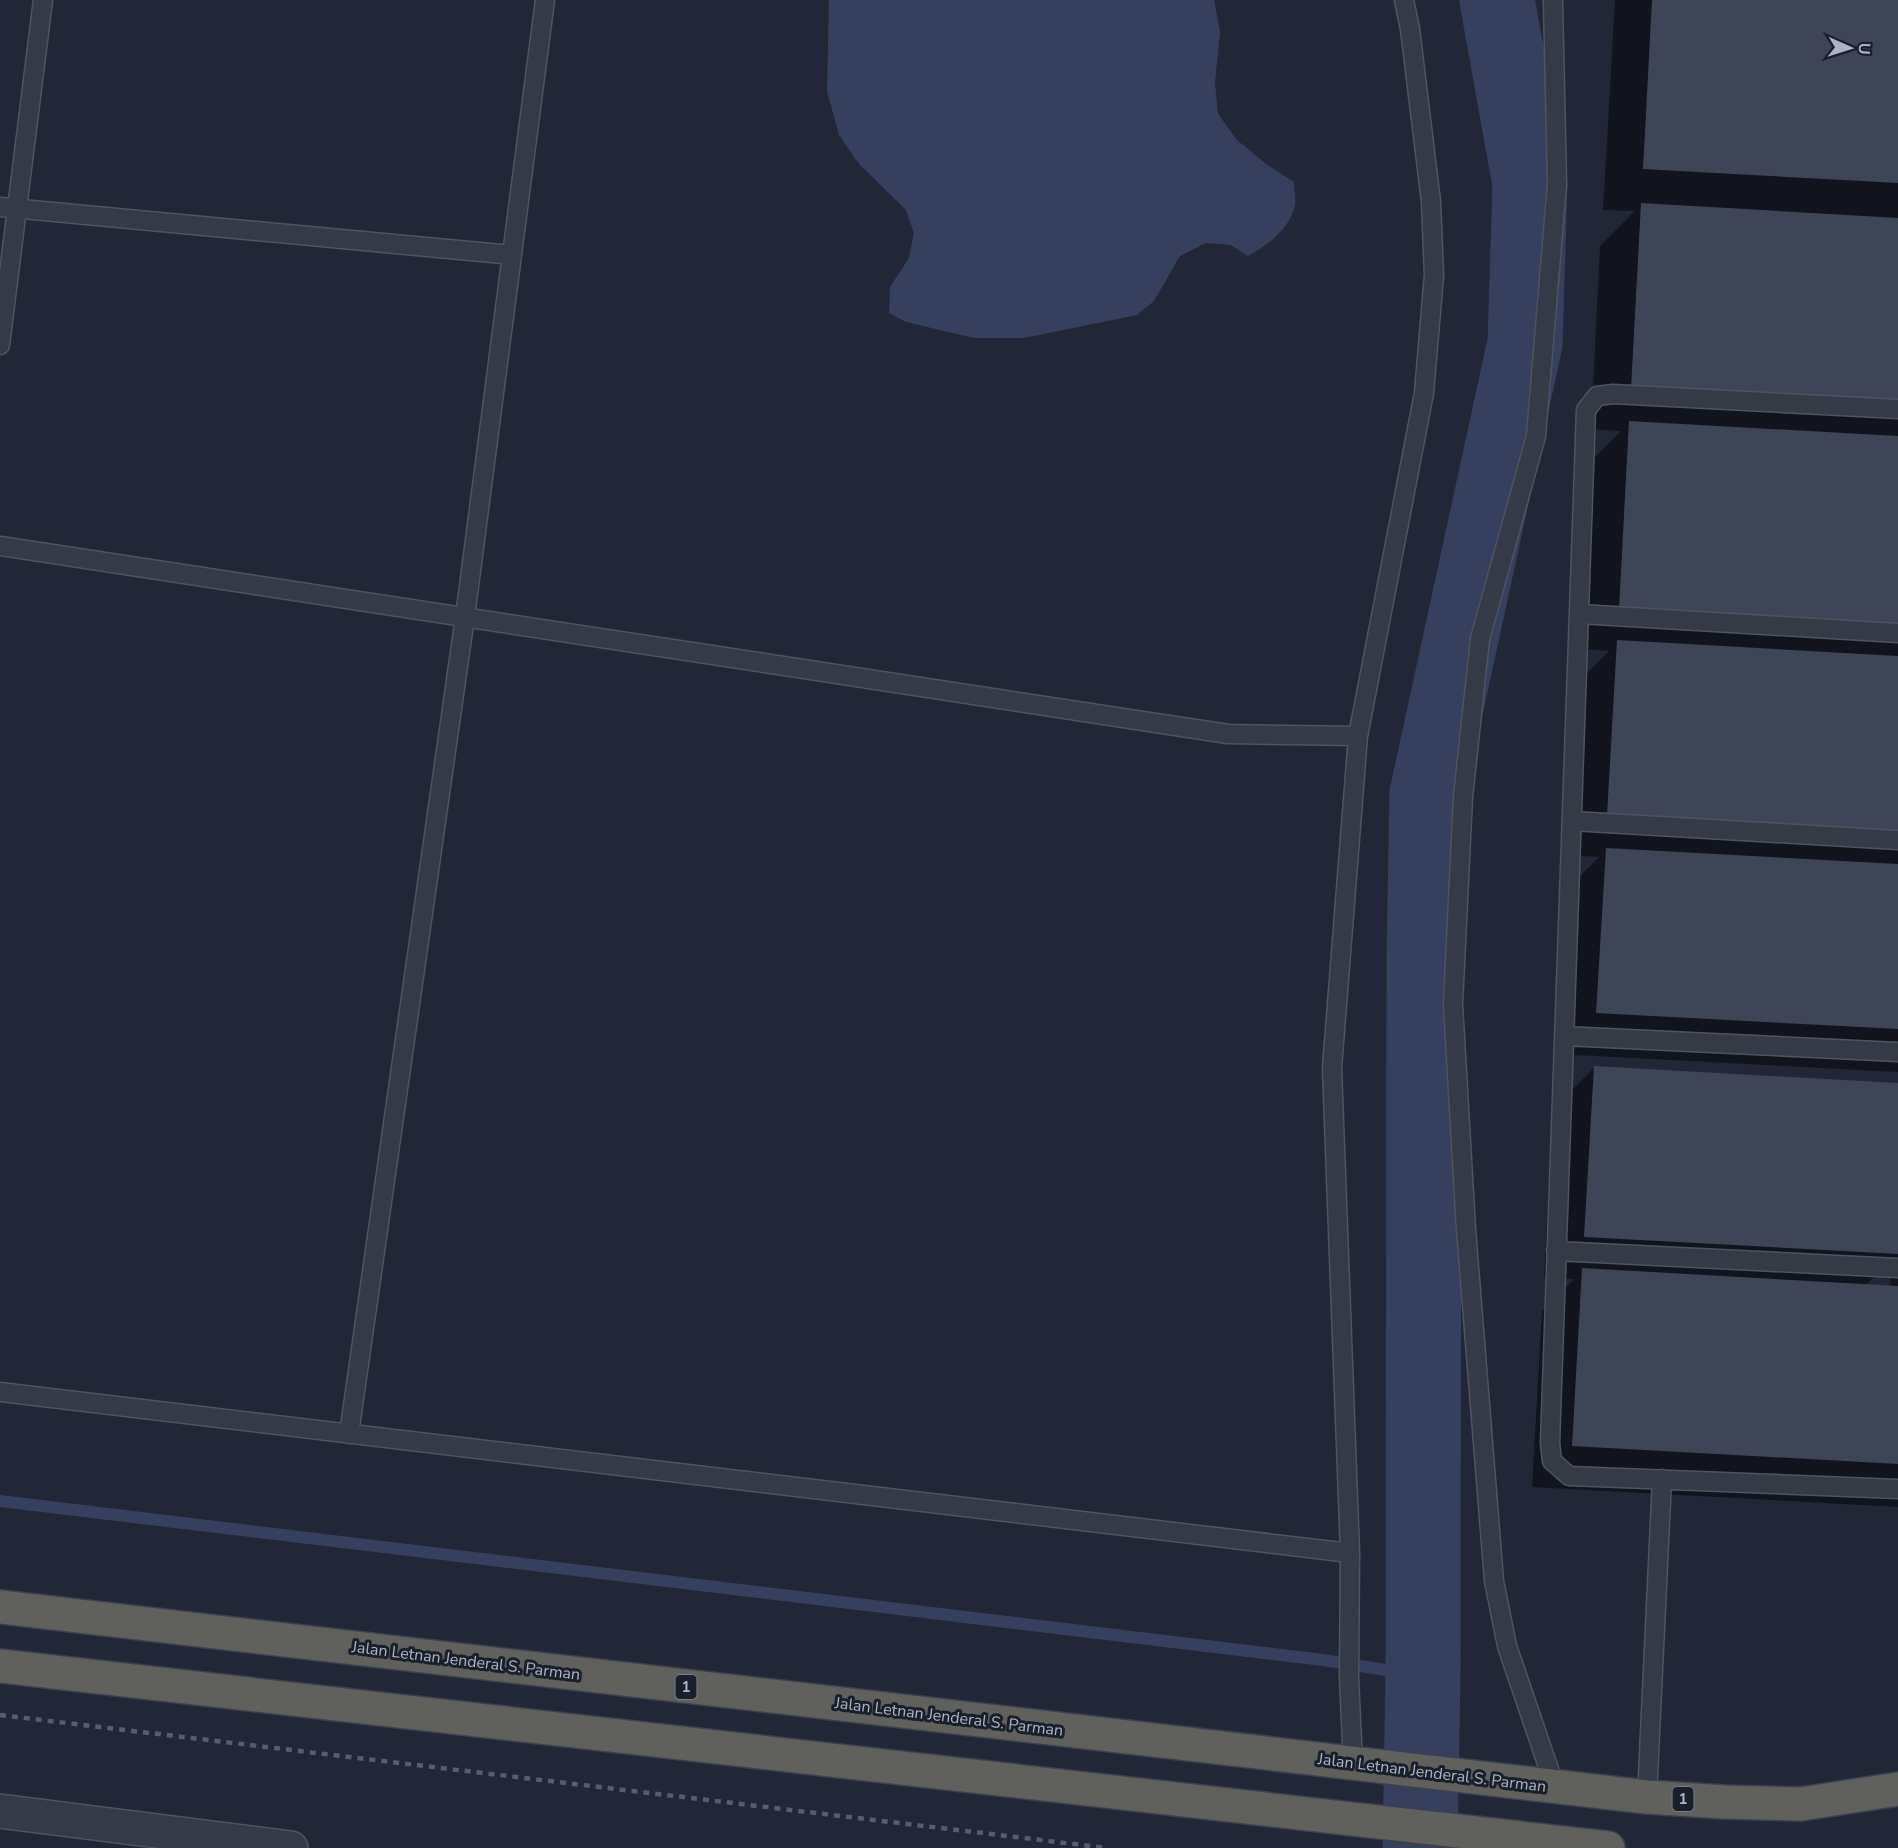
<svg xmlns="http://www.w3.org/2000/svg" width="1898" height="1848" viewBox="0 0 1898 1848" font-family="'Nunito Sans',sans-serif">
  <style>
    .water { fill: #36405e }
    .shadow { fill: #0007; fill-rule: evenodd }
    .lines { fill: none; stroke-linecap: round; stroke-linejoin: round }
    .stream { stroke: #36405e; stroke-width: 12 }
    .river { stroke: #36405e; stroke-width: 75 }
    .building { fill: #3e4557 }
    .service-casing { stroke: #4f5462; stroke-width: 21 }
    .tertiary-casing { stroke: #4f5462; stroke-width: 36 }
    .trunk-casing { stroke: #3c414f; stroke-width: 36 }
    .service { stroke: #353a47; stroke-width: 18 }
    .tertiary { stroke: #353a47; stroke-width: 33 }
    .trunk { stroke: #60605d; stroke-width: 33 }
    .rail { stroke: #575d6e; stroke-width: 4.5; stroke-dasharray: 6 6; stroke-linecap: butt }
    .labels { text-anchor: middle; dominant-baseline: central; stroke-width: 6; stroke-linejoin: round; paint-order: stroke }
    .shield { fill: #1a1f2c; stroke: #828796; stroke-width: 1.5 }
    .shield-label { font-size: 15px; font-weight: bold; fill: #afb4c4 }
    .street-label { font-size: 16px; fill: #afb4c4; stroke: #1a1f2c }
  </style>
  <rect width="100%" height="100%" fill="#212737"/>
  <path class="water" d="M829,0H1214L1220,32L1215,83L1218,114L1237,140L1266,164L1294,182C1294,189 1296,198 1295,205C1290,229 1268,245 1248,256L1231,245L1206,243L1180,256L1154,301L1137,315L1024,338H974L906,322L889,313L890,287L909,258L914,233L906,210L859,164L839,135L827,91Z"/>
  <path class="shadow" d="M1615,0H1898V1072L1556,1054L1565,891L1599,857L1567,855L1577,683L1609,651L1579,649L1588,464L1621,431L1591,429L1600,246L1635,211L1603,210Z
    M1594,1068L1898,1085V1507L1532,1487L1542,1311L1574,1279L1544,1277L1553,1109ZM1892,1259L1890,1287L1866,1285Z"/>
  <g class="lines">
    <path class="stream" d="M0,1501L1323,1660L1423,1676"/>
    <path class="river" d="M1420,1848L1423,1676L1424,954L1427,794L1525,343L1530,184L1497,0"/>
  </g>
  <path class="building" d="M1652,0H1898V183L1643,169Z
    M1641,203L1898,218V403L1631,389Z
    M1629,421L1898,436V624L1619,609Z
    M1617,640L1898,656V831L1607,815Z
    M1606,848L1898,864V1029L1596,1013Z
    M1594,1066L1898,1083V1254L1584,1237Z
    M1582,1268L1898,1286V1464L1572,1446Z"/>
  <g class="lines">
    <g class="service-casing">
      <path id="service" d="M1553,0L1557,184L1536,436L1480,639L1463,797L1453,1004L1466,1229L1494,1581L1507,1646L1555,1787
        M0,207L512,255
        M0,345L43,0
        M1898,409L1613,394L1597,396L1586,410L1550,1443L1552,1461L1569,1476L1898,1489
        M0,546L1228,734L1358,736
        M1580,614L1898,633
        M1572,821L1898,840
        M1564,1036L1898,1052
        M1556,1251L1898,1268
        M0,1392L1350,1553
        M349,1434L465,617L545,0
        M1353,1764L1349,1678L1350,1553L1332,1068L1358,736L1424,393L1434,275L1431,202L1410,29L1404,0
        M1647,1797L1662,1479"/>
    </g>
    <g class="tertiary-casing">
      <path id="tertiary" d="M0,1811L291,1848"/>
    </g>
    <g class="trunk-casing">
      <path id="trunk" d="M0,1607L1647,1797L1724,1802L1801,1804L1898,1789
        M0,1666L1608,1848"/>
    </g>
    <use href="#service" class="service"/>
    <use href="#tertiary" class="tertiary"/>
    <use href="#trunk" class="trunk"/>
    <path class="rail" d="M0,1715L1107,1848"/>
  </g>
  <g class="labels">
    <g class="shield">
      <rect x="675.5" y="1675" width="21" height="24" rx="4.5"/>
      <rect x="1672.5" y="1787" width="21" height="24" rx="4.5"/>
    </g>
    <g class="shield-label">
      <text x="686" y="1687">1</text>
      <text x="1683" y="1799">1</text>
    </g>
    <g class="street-label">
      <text transform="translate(466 1661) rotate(7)">Jalan Letnan Jenderal S. Parman</text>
      <text transform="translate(949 1717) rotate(7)">Jalan Letnan Jenderal S. Parman</text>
      <text transform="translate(1432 1773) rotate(7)">Jalan Letnan Jenderal S. Parman</text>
    </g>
  </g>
  <g transform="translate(1850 48) rotate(93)" stroke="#1a1f2c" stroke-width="4.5" paint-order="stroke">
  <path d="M0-4.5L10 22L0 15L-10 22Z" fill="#afb4c4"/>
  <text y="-9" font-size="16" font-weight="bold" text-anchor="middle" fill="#afb4c4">U</text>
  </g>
</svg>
